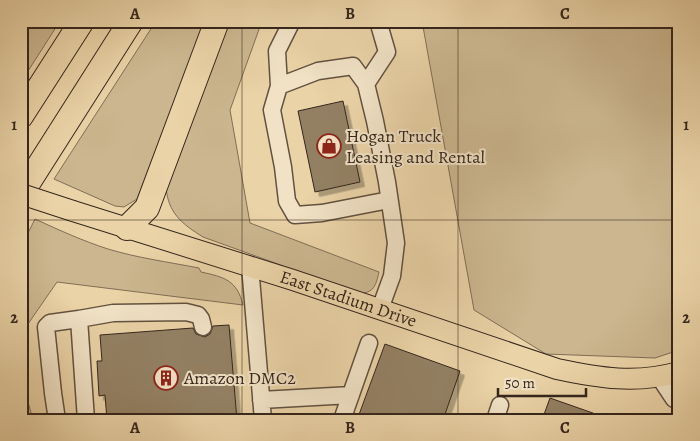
<svg xmlns="http://www.w3.org/2000/svg" width="700" height="441" viewBox="0 0 700 441" font-family="Alegreya,serif">
  <style>
    .green { fill: #cbb68f; stroke: #806e56 }
    .building { fill: #938064; stroke: #35261c; filter: url(#shadow) }
    .lines { fill: none; stroke-linecap: round; stroke-linejoin: round }
    .minor-casing { stroke: #62513f; stroke-width: 19 }
    .major-casing { stroke: #35261c; stroke-width: 22 }
    .highway-casing { stroke: #35261c; stroke-width: 26 }
    .minor { stroke: #f1e2c6; stroke-width: 16 }
    .major { stroke: #ead3a7; stroke-width: 20 }
    .highway { stroke: #ead3a7; stroke-width: 24 }
    .major-bridge-casing { stroke: #35261c; stroke-width: 22; stroke-linecap: butt }
    .major-bridge { stroke: #ead3a7; stroke-width: 20 }
    .grid { fill: none; stroke: #35261c; stroke-width: 1; stroke-opacity: 0.55 }
    .labels { text-anchor: middle; dominant-baseline: central; stroke-width: 4; stroke-linejoin: round; paint-order: stroke }
    .poi-label { font-size: 18px; fill: #35261c; stroke: #f1e2c6; text-anchor: start }
    .street-label { font-size: 18px; fill: #35261c; stroke: #f1e2c6 }
    .neatline { fill: none; stroke: #35261c; stroke-width: 2 }
    .grid-label { font-size: 16px; text-anchor: middle; font-weight: bold; fill: #35261c }
  </style>
  <defs>
    <filter id="shadow"><feDropShadow dx="4.5" dy="4.5" stdDeviation="0" flood-color="#0004"/></filter>
  </defs>
  <rect width="100%" height="100%" fill="#ead3a7"/>
  <filter id="stains"><feTurbulence type="fractalNoise" baseFrequency=".004" numOctaves="4"/><feColorMatrix values="0 0 0 0 .2 0 0 0 0 .09 0 0 0 0 .02 0 0 0 .5 -.17"/></filter>
  <radialGradient id="worn" r=".72"><stop offset=".6" stop-color="#630" stop-opacity="0"/><stop offset="1" stop-color="#630" stop-opacity=".3"/></radialGradient>
  <path class="green" d="M21,21H60L21,82Z
    M156,21H205L137,199L124,207L115,206L54,179Z
    M226,21H262L230,110L250,223L379,272C376,285 374,294 358,293L203,237C182,224 168,213 166,187Z
    M422,21H679V350L655,358L546,354L474,310Z
    M35,219C59,230 83,241 108,249C138,258 168,262 199,268L201,272C224,277 237,280 243,305L57,282L21,334V239L27,235Z
    M21,376L33,420H21Z"/>
  <path class="building" d="M343,101L360,182L315,192L298,111Z
    M229,325L237,420H107L105,395L99,396L97,361H102L100,335L193,328L196,334L205,337L210,334L213,326Z
    M385,344L460,371L443,420H357Z
    M550,398L607,418V420H542Z"/>
  <g class="lines">
    <g class="minor-casing">
      <path id="minor" d="M366,84L387,52L378,21
        M279,86L277,51L292,21
        M250,266L263,420
        M380,309L392,276L396,243L387,182L375,121L366,84L353,66L318,71L279,86L272,110L283,167L287,201L295,215L322,213L389,200
        M660,378L674,399L679,401
        M261,400L351,395
        M57,420L53,393L46,327L50,323L79,319
        M86,420L79,319L113,313L186,312L198,315L201,319L203,327
        M342,420L369,343
        M495,420L500,405"/>
    </g>
    <g class="major-casing">
      <g id="major">
        <path id="s1" d="M73,211L293,280L557,369C599,378 636,384 679,372"/>
      </g>
    </g>
    <g class="highway-casing">
      <path id="highway" d="M21,116L82,21
        M21,194L131,21
        M127,228L147,208L217,21"/>
    </g>
    <use href="#minor" class="minor"/>
    <use href="#major" class="major"/>
    <use href="#highway" class="highway"/>
    <g class="major-bridge-casing">
      <path id="major-bridge" d="M21,194L73,211"/>
    </g>
    <use href="#major-bridge" class="major-bridge"/>
  </g>
  <path class="grid" d="M242,21V420M458,21V420M21,220H679"/>
  <defs>
    <g id="shop-ring" transform="scale(1.25)"><circle r="9.5" fill="#f1e2c6" stroke="#8f2418" stroke-width="1.5"/><path d="M-5-2.5h2.3a2.7 3.5 0 0 1 5.4 0H5L5.5 6h-11ZM-1.5-2.5h3a1.5 2.3 0 0 0-3 0Z" fill="#8f2418"/></g>
    <g id="building-ring" transform="scale(1.25)"><circle r="9.5" fill="#f1e2c6" stroke="#8f2418" stroke-width="1.5"/><path d="M-4-6H4V6H1V3H-1V6H-4ZM-2.5-4.3h1.7v1.8h-1.7ZM.8-4.3h1.7v1.8H.8ZM-2.5-1h1.7V.8h-1.7ZM.8-1h1.7V.8H.8Z" fill="#8f2418"/></g>
  </defs>
  <g fill-rule="evenodd">
    <use href="#shop-ring" x="329" y="146"/>
    <use href="#building-ring" x="166" y="378"/>
  </g>
  <g class="labels">
    <g class="poi-label">
      <text x="346" y="136">Hogan Truck<tspan x="346" dy="21">Leasing and Rental</tspan></text>
      <text x="184" y="378">Amazon DMC2</text>
    </g>
    <g class="street-label">
      <text stroke="none"><textPath href="#s1" startOffset="289">East Stadium Drive</textPath></text>
    </g>
  </g>
  <rect width="700" height="441" fill="none" stroke="#ead3a7" stroke-width="55"/>
  <path d="M498 388v8h88v-8" fill="none" stroke="#35261c" stroke-width="2.5"/>
  <text x="505" y="388" font-size="15" fill="#35261c" stroke="#f1e2c6" stroke-width="4" paint-order="stroke">50 m</text>
  <rect x="28" y="28" width="644" height="386" class="neatline"/>
  <g class="grid-label">
    <text x="135" y="19">A</text>
    <text x="350" y="19">B</text>
    <text x="565" y="19">C</text>
    <text x="14" y="130">1</text>
    <text x="686" y="130">1</text>
    <text x="14" y="323">2</text>
    <text x="686" y="323">2</text>
    <text x="135" y="433">A</text>
    <text x="350" y="433">B</text>
    <text x="565" y="433">C</text>
  </g>
  <rect width="100%" height="100%" filter="url(#stains)"/>
  <rect width="100%" height="100%" fill="url(#worn)"/>
</svg>
